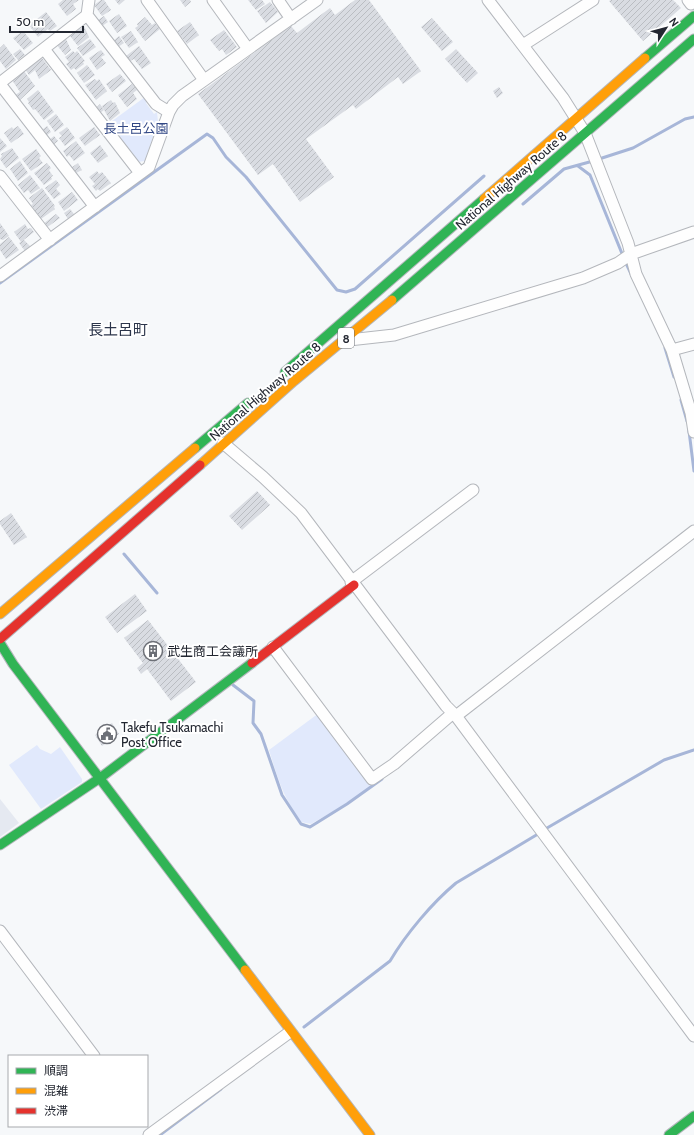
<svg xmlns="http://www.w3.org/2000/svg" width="694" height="1135" viewBox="0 0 694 1135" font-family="Cabin,'Noto Sans JP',sans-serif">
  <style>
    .built { fill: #e5e9f1 }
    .green { fill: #e1e9fc }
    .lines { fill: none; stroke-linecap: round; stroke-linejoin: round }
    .stream { stroke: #a7b6d8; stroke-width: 3 }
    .building { fill: url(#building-hatch) }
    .street-casing { stroke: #b4b7bc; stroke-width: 13 }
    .fast-casing { stroke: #b4b7bc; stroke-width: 11 }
    .slow-casing { stroke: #b4b7bc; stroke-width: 11 }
    .jam-casing { stroke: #b4b7bc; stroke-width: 11 }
    .street { stroke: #fefefe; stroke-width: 11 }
    .fast { stroke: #30b455; stroke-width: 9 }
    .slow { stroke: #ff9f0a; stroke-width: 9 }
    .jam { stroke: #e5322d; stroke-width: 9 }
    .labels { text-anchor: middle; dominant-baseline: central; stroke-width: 4; stroke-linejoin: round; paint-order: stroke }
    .shield { fill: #fff; stroke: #65686f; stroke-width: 1 }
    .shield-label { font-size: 12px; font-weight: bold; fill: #232731 }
    .park-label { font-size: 13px; fill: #314785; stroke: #fff }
    .street-label { font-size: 13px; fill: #232731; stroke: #fff }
    .poi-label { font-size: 13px; fill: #232731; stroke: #fff; text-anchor: start }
    .quarter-label { font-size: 15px; fill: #2d364b; stroke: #fff }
  </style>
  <defs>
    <pattern id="building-hatch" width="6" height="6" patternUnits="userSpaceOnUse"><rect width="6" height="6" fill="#d9dce2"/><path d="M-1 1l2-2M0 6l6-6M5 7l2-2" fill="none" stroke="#babdc2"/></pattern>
  </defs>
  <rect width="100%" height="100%" fill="#f6f8fa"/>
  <path class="built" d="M0,799L19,823L0,837Z"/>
  <path class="green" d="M145,97L148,101L146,103L154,114L157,112L158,122L145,161L137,162L108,124Z
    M319,713L371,784L369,788L339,808L311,824L301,822C283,797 278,779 269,750Z
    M37,745L40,749L51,754L60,747L82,779V782L41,809L9,765Z"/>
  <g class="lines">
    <path class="stream" d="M599,159L633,148L685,119L694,117
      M578,166L590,175L623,256
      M523,204L564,169L593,161
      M625,261L632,276
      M0,283L207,134L213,138L226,157L246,177L337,290L346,292L355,289L484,176
      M665,348L674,377
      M681,400L687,421
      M689,431L694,471
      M124,554L157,593
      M233,685L254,701L253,723L261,734L282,795L301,824L310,827L347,804L382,779
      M547,828L664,760L694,750
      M304,1027L390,961C406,934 432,903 456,883L538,834
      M160,1135L221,1089"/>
  </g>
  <path class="building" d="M63,0H79L73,4L76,9L67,16L58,4Z
    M101,0H104L111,10L102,16L94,5Z
    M115,0H125L119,5Z
    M180,0H190L191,2L185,7Z
    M248,0H262L265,4L256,10Z
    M355,0H369L421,71L403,84L398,77L356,109L353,105L306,139L334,177L300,202L273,164L258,175L198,94L291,26L297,33L330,8L335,15Z
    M611,0H673L681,8L643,41L609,1Z
    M270,2L278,12L266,23L257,11Z
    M46,12L57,26L50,31L48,29L38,37L29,25Z
    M119,14L127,26L117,33L109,21Z
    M104,16L108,22L102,26L98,20Z
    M145,17L152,25L155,23L160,29L145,41L135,28L138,26L137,24Z
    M432,18L453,42L442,51L421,27Z
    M190,22L199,35L187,44L177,31Z
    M84,26L89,37L78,46L70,36Z
    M224,30L237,47L226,55L222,49L219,51L210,40Z
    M23,31L33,43L24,50L13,38Z
    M131,31L138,42L129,48L121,37Z
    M119,36L124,43L118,47L113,41Z
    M65,37L71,50L65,55L56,44Z
    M90,39L96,47L83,56L77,48Z
    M4,44L16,60L6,69L0,61V48Z
    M139,46L151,63L142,69L134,59L130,61L126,56Z
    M20,49L25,55L18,60L13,54Z
    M456,49L478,73L467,83L445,59Z
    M101,50L105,55L101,57L106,63L97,70L89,58Z
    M73,51L75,53L77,51L85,61L83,62L84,64L76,70L74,68L71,70L66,64L69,62L65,57Z
    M42,58L51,70L39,79L35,70L29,75L25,69L38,59L39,60Z
    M87,65L95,75L84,83L77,73Z
    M24,71L35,86L19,101L15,95L20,92L12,80Z
    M120,74L126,81L112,92L106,84Z
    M95,79L97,81L99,79L107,91L96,100L85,85Z
    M132,84L137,90L133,93L137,99L127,107L118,95Z
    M499,87L503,93L497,98L493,91Z
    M38,90L54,112L44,120L35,109L33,110L28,103L29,102L27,99Z
    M111,100L113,103L115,102L120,113L110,121L102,106Z
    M100,104L104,110L100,113L96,108Z
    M56,114L64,125L55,132L47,121Z
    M18,126L24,134L11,143L4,133L12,127L13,129Z
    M47,126L51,132L46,136L42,130Z
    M67,127L75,138L65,146L59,138L62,136L59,133Z
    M94,127L100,135L85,146L79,138Z
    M54,136L58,141L53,145L49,140Z
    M0,138L7,146L0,152Z
    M76,141L85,153L74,161L69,155L67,157L63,151Z
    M100,145L108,156L98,163L90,153Z
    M12,148L19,158L6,168L0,159L2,156L1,154Z
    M36,149L41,156L39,158L43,163L31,171L22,159Z
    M20,161L28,173L18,181L10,169Z
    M47,163L51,168L49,170L53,176L51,177L52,179L44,185L34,173Z
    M78,163L82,170L76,173L71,168Z
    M97,171L99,174L102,172L111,183L100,191L98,189L96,191L92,186L95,184L89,177Z
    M30,175L40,188L31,194L28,190L24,193L18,185Z
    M56,180L60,185L56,189L61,194L54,199L45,188Z
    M42,188L55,206L54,207L55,209L41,219L31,205L33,204L29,198Z
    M72,192L78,200L64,211L58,202Z
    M70,209L74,214L68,219L64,213Z
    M56,214L60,218L46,228L43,224Z
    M0,223L9,236L3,240L0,239Z
    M25,224L28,229L31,228L34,232L21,242L14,232Z
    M9,237L19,250L6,259L0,250V244Z
    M24,240L30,246L25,251L19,243Z
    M257,491L270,505L242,530L229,516Z
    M11,513L27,537L14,545L0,524V521Z
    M135,594L147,611L117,633L105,617Z
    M148,620L196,682L171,701L147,669L141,674L137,668L143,663L124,638Z
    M112,723L119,734L102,746L95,735Z"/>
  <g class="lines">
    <g class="street-casing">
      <path id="street" d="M89,0L87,15L156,104L169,112
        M147,0L204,80
        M213,0L248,49
        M278,0L291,19
        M488,0L563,98L585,133L628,243L636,274L672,350L691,413L694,432
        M688,0L691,4
        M523,45L593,0
        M44,49L140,173
        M0,83L87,15
        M0,84L95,207
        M0,176L50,240
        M0,276L149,167L169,112L173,105L182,96L317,0
        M349,340L394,335L583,278L618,263L631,254L694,232
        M672,350L694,344
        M223,443L263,477L301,513L446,706L456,716L694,1036
        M351,582L473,490
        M273,647L372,779L394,764L453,713
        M456,716L694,531
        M0,931L94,1056
        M149,1135L290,1032"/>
    </g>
    <g class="fast-casing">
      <path id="fast" d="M645,58L694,16
        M392,300L694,39
        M285,372L484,199
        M195,448L248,403
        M0,643L13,664L245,970
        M0,845L100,778L252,663
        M669,1135L694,1116"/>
    </g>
    <g class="slow-casing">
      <path id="slow" d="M484,199L645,58
        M200,465L294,381L392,300
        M0,614L195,448
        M245,970L370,1135"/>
    </g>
    <g class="jam-casing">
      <path id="jam" d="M0,639L200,465
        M252,663L354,585"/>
    </g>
    <use href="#street" class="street"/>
    <use href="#fast" class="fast"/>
    <use href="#slow" class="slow"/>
    <use href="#jam" class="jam"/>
  </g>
  <defs>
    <g id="building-ring" transform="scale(1)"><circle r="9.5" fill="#fff" stroke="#6d7077" stroke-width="1.5"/><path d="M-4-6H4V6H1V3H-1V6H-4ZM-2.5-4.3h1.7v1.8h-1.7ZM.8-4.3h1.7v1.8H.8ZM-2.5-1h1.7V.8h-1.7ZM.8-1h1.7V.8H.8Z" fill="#6d7077"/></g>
    <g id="civic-ring" transform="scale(1)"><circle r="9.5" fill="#fff" stroke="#6d7077" stroke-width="1.5"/><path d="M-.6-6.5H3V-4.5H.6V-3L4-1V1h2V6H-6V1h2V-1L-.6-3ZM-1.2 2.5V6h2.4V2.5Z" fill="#6d7077"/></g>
  </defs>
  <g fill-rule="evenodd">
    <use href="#building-ring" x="153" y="651"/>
    <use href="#civic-ring" x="107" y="734"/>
  </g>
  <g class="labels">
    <rect class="shield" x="338" y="328" width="16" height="20" rx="3"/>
    <g class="shield-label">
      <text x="346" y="338">8</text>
    </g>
    <g class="park-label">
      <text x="136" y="128">長土呂公園</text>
    </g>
    <g class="street-label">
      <text transform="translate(511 180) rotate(-41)">National Highway Route 8</text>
      <text transform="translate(265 391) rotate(-41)">National Highway Route 8</text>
    </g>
    <g class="poi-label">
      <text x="167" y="651">武生商工会議所</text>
      <text x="121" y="727">Takefu Tsukamachi<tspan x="121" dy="15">Post Office</tspan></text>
    </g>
    <g class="quarter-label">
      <text x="118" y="330">長土呂町</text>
    </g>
  </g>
  <rect x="8" y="1055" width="140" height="72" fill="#ffffff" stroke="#a7a9ad"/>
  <rect x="16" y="1068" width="20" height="6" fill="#30b455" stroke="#a7a9ad"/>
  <text x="44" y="1075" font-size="12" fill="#232731">順調</text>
  <rect x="16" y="1088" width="20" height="6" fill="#ff9f0a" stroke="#a7a9ad"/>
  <text x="44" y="1095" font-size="12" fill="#232731">混雑</text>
  <rect x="16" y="1108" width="20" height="6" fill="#e5322d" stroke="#a7a9ad"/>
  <text x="44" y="1115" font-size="12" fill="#232731">渋滞</text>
  <g transform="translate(666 28) rotate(54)" stroke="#ffffff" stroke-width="3" paint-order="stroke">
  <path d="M0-3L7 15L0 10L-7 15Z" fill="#232731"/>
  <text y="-6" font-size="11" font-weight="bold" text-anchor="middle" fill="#232731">N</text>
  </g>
  <path d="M10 26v6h73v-6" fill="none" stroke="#232731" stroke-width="2"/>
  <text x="16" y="26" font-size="12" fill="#232731" stroke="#ffffff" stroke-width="3" paint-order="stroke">50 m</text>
</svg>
